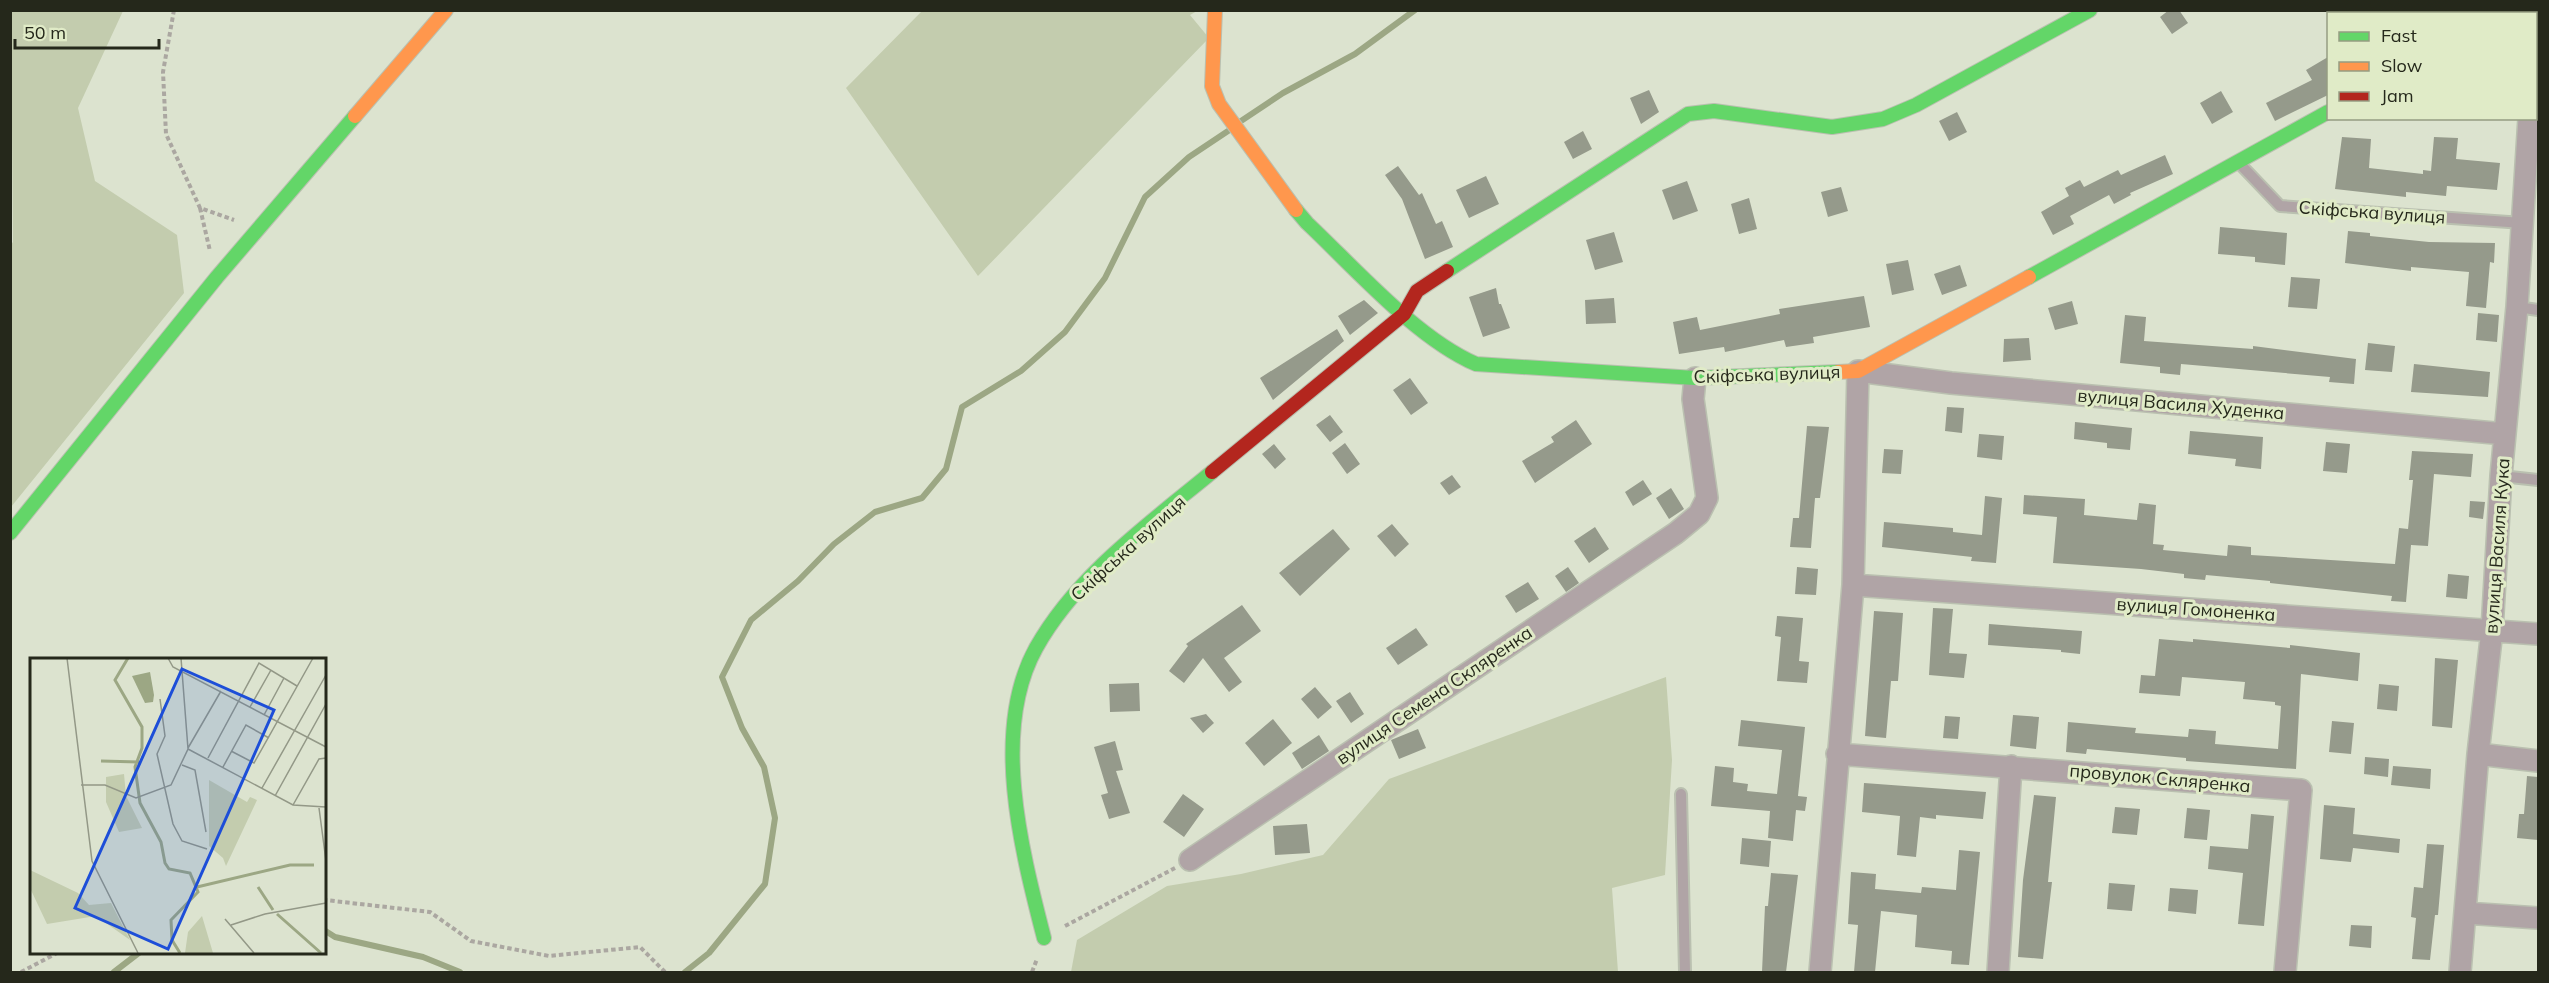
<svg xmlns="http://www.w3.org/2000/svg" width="2549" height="983" viewBox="0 0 2549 983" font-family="Mulish,sans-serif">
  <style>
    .green { fill: #c3ccae }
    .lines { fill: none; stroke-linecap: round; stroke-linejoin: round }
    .stream { stroke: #9ca784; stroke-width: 6 }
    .building { fill: #959a8b }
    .lane-casing { stroke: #bac0b0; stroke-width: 14 }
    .street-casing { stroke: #bac0b0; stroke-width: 24 }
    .fast-casing { stroke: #bac0b0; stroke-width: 16 }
    .slow-casing { stroke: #bac0b0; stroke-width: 16 }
    .jam-casing { stroke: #bac0b0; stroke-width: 16 }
    .path { stroke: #aba7a1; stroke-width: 4; stroke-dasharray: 4.5 3; stroke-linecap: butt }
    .lane { stroke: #b0a4a6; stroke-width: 10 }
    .street { stroke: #b0a4a6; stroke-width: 21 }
    .fast { stroke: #63d668; stroke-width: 14 }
    .slow { stroke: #ff974d; stroke-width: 14 }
    .jam { stroke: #b3261e; stroke-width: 14 }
    .labels { text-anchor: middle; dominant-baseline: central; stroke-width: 6; stroke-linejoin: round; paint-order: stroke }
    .street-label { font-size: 18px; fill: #25281b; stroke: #e0ebc7 }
    .inset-river { fill: none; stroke: #9ca784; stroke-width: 3 }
    .inset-road { fill: none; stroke: #939887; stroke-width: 1.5 }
    .view { fill: #1d4ed8; fill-opacity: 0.15; stroke: #1d4ed8; stroke-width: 3 }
    .inset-edge { fill: none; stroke: #25281b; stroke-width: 3 }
  </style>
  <rect width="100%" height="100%" fill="#dce3cf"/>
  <path class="green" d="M11,10L123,11L78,108L95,181L177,235L184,293L11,507L10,246L13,242Z
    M922,11H1197L1190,15L1209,38L978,276L846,88Z
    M1666,677L1672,760L1665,875L1612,888L1618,972H1071L1077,940L1167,886L1241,874L1323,855L1389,779Z"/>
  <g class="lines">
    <path class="stream" d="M1241,121L1283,93L1355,54L1415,10
      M324,930L335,937L423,957L460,972
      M114,972L140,952
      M685,972L709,953L765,884L775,818L764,767L742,728L722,677L751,620L798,581L834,544L875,512L922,498L946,469L962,407L1021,371L1065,332L1105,278L1145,197L1189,157L1228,131"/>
  </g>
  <path class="building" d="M2169,10H2179L2188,23L2172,34L2160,17Z
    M2328,57V95L2275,121L2266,103L2312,80L2306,70Z
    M1649,90L1659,112L1641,124L1630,98Z
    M2221,91L2233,112L2212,124L2200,103Z
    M1957,112L1967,132L1949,141L1939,121Z
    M1583,131L1592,149L1573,159L1564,142Z
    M2342,137L2371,139L2369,168L2423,174V170L2431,171L2434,137L2458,138L2456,159L2500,163L2497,190L2447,186L2446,196L2406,192V197L2335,189Z
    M2165,155L2173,174L2130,193L2131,195L2114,204L2109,195L2070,216L2074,224L2053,235L2041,212L2069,196L2065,188L2080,180L2084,187L2118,170L2121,175Z
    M1398,166L1419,195L1422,193L1436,224L1442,221L1453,247L1425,259L1402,199L1385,175Z
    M1486,176L1499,204L1469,218L1456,190Z
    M1687,181L1698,211L1673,220L1662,190Z
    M1841,187L1848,211L1828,217L1821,192Z
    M1749,198L1757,229L1739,234L1731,204Z
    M2220,227L2287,233L2285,265L2255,262V257L2218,254Z
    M2348,231L2370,233V236L2429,242L2495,243L2494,263L2490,262L2486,308L2466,306L2469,272L2411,267V271L2345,263Z
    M1614,232L1623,262L1595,270L1586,240Z
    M1908,260L1914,290L1892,295L1886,264Z
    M1960,265L1967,286L1942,295L1934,274Z
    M2291,277L2320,279L2317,309L2288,307Z
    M1496,288L1499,304H1501L1510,328L1483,337L1469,297Z
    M1864,296L1870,327L1813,337L1814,343L1786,347L1784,340L1725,352L1724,347L1679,354L1673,322L1697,317L1700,330L1780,314L1779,309Z
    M1614,298L1616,323L1586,324L1585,300Z
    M1364,300L1378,313L1350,335L1338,316Z
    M2072,301L2078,324L2055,330L2048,308Z
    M2478,313L2499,315L2497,342L2476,340Z
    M2125,315L2146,317L2144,341L2253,349V346L2356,359L2354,384L2329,382L2330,377L2181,364L2180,375L2160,373V367L2120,363Z
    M1337,329L1344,341L1273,400L1260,378Z
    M2029,338L2031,360L2003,362L2004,339Z
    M2368,343L2395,346L2392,372L2365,370Z
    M2414,364L2490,372L2488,397L2411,392Z
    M1410,378L1428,403L1411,415L1393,390Z
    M1947,407L1964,408L1962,433L1945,431Z
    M1330,415L1343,432L1330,442L1316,425Z
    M1576,420L1592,444L1535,483L1522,461L1554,442L1551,437Z
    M2075,422L2132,428L2130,450L2107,448V443L2074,439Z
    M1807,426L1829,427L1820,498H1815L1811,548L1790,547L1793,518H1799Z
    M2190,431L2263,437L2261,469L2235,466L2236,459L2188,454Z
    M1979,434L2004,436L2002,460L1977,457Z
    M2326,442L2350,444L2347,473L2323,471Z
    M1345,443L1360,464L1347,474L1332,453Z
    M1274,444L1286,459L1275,469L1262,454Z
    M1884,449L1903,450L1901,474L1882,473Z
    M2412,451L2473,454L2471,477L2434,474L2428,546L2411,545L2406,602L2391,601L2392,596L2270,583V581L2206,575L2205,580L2184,578V574L2141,569L2053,563L2057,517L2023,514L2024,495L2085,499L2084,515L2137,520L2139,503L2156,505L2153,544L2164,545L2163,550L2227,556L2228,545L2251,547V555L2395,564L2399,528L2408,529L2413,480H2409Z
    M1452,475L1461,487L1449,495L1440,483Z
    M1643,480L1652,494L1633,506L1625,492Z
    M1671,488L1684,509L1669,519L1656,498Z
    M1985,496L2002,498L1996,563L1971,561L1972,557L1882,547L1884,522L1953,528V532L1982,535Z
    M2470,501L2485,502L2483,519L2469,517Z
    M1392,524L1409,544L1395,557L1377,536Z
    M1595,527L1609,549L1589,563L1574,541Z
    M1333,529L1350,549L1300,596L1279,573Z
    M1568,567L1579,583L1566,592L1555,576Z
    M1797,567L1818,569L1816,595L1795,594Z
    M2448,574L2469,576L2467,599L2446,597Z
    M1528,582L1539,599L1516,613L1505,596Z
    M1242,605L1261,631L1224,658L1242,682L1229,692L1203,658L1184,683L1169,671L1188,646L1186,644Z
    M1933,608L1953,609L1949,653L1967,654L1964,678L1929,675Z
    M1874,611L1903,613L1898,681H1891L1886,738L1865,736Z
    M1777,616L1803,618L1799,661L1809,662L1807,683L1777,681L1781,637L1775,636Z
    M1989,624L2082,631L2080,654L2061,652V650L1988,645Z
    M1416,628L1428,645L1398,665L1386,648Z
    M2159,639L2193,642V639L2290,648V645L2360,653L2358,681L2301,674L2296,769L2186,761V758L2087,749L2086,754L2066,752L2068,722L2136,728L2135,733L2188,737L2189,729L2216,731L2215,744L2278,749L2281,706L2275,705V702L2243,699L2245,682L2182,677L2180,696L2139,693L2141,675L2155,676Z
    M2435,658L2458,660L2452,728L2432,726Z
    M1139,683L1140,711L1110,712L1109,684Z
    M2379,684L2399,686L2397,711L2377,709Z
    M1315,687L1332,707L1318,719L1301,699Z
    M1350,692L1364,714L1351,723L1336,701Z
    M1206,714L1214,723L1203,733L1190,718Z
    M2013,715L2039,717L2036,749L2010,746Z
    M1945,716L1960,717L1958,739L1943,738Z
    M1273,719L1292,743L1264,766L1245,743Z
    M1741,720L1805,727L1798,796L1807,797L1805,811L1796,810L1793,841L1768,838L1770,811L1711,806L1715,766L1734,768L1733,782L1748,784L1747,791L1777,794L1782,750L1738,746Z
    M2332,721L2354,723L2351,754L2329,752Z
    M1418,729L1426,748L1399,759L1391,740Z
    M1319,735L1329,751L1302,769L1292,753Z
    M1115,741L1123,770L1116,771L1130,813L1109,819L1101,795L1108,793L1094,747Z
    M2365,757L2389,759L2388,777L2364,774Z
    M2393,766L2431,769L2430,789L2391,785Z
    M2527,776L2538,777V840L2517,838L2519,814H2524Z
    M1864,783L1986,792L1983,819L1936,815V819L1920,817L1916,857L1897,855L1900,816L1862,812Z
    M1183,794L1204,809L1184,837L1163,822Z
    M2034,795L2056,797L2048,882H2052L2043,959L2018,957L2023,880Z
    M2324,805L2355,808L2353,834L2400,839L2399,853L2353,848L2351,862L2320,859Z
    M2115,807L2140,809L2137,835L2112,833Z
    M2187,808L2210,810L2207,840L2184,838Z
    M2251,814L2274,816L2264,926L2238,924L2243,873L2208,869L2210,846L2248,849Z
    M1307,824L1310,853L1275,855L1273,826Z
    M1742,838L1771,841L1769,867L1740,864Z
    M2427,844L2444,845L2438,915H2435L2430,960L2412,959L2416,918L2411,917L2414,887L2423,888Z
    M1959,850L1980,852L1969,965L1951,964L1952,951L1915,947L1917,915L1881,911L1875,972H1854L1858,925L1848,924L1851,872L1876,874L1875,889L1921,893L1922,887L1956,890Z
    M1771,873L1798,875L1786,972H1762L1765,906H1768Z
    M2109,883L2135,885L2132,911L2107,909Z
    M2170,888L2198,890L2196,914L2168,911Z
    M2351,925L2372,926L2371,948L2349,946Z"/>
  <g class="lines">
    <g class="lane-casing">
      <path id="lane" d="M2239,163L2280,206L2523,223
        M2517,307L2538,310
        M2501,476L2538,480
        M1681,794L1685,972"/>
    </g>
    <g class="street-casing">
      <path id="street" d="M2507,14L2513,10
        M2536,23L2538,10
        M1853,585L2538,634
        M1837,754L2301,790L2285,972
        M2478,754L2538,761
        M1190,860L1676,533L1699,514L1707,498L1693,399L1695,378
        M2465,913L2538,918
        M1820,972L1853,585L1858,371L1951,383L2505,434
        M1998,972L2011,766
        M2460,972L2478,754L2492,630L2501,476L2517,307L2529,118"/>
    </g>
    <g class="fast-casing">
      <path id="fast" d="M1296,210L1307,223C1355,268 1416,338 1476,364L1695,378L1838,372
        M1447,271L1688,114L1714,111L1832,127L1883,119L1916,105L2090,10
        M2029,277L2328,112
        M10,533L217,277L355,116
        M1044,938C1022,852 990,731 1036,648C1077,575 1149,524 1212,472"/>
    </g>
    <g class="slow-casing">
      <path id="slow" d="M1215,10L1212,86L1219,104L1296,210
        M355,116L446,10
        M1838,372L1858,371L2029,277"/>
    </g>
    <g class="jam-casing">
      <path id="jam" d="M1212,472L1404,314L1417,291L1447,271"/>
    </g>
    <path class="path" d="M174,10L163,72L166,134L200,208L234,220
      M200,208L210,251
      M324,898L325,900L430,912L471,941L549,956L640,947L665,972
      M1065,926L1175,868
      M21,972L59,952
      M1032,972L1037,959"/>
    <use href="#lane" class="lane"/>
    <use href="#street" class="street"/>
    <use href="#fast" class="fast"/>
    <use href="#slow" class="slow"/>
    <use href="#jam" class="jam"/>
  </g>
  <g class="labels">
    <g class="street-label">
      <text transform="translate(2372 212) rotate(4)">Скіфська вулиця</text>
      <text transform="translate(1767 374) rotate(-2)">Скіфська вулиця</text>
      <text transform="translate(2181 404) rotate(5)">вулиця Василя Худенка</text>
      <text transform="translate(2497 546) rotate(-86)">вулиця Василя Кука</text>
      <text transform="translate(1128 548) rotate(-42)">Скіфська вулиця</text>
      <text transform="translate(2196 609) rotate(4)">вулиця Гомоненка</text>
      <text transform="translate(1434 695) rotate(-34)">вулиця Семена Скляренка</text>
      <text transform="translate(2160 778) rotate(5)">провулок Скляренка</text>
    </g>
  </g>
  <g transform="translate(30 658)">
    <rect width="296" height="296" fill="#dce3cf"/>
    <path d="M94,116L96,138L112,170L89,174L76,144V119ZM179,122L217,144L220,139L227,142L196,208L193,200L179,188ZM0,212L48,235L59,247L81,245L100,282L66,258L17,266L0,230ZM172,258L183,295H155L158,274Z" fill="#c3ccae"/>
    <path d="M120,14L124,37L123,44L115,45L102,18Z" fill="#9ca784"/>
    <path class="inset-river" d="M98,0L85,22L112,69V90L105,109L110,145L131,184L135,205L139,211L160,215L168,234L141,262L142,282L150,295M71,103L109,104M167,229L260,207H284M228,229L243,252M247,256L291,295"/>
    <path class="inset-road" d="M37,0L62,203L108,295M138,0L143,9L296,89M130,41L135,78L127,96L143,166L152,183L177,191M220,49L241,12M234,57L254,20M158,90L191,33M158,91L263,147L296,149M201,93L224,105L283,0M178,100L229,5L267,28M152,107L165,112L176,174M193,109L216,67L239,80M51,127H75L106,140L141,127L158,91L151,0M232,130L296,17M245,138L296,46M263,147L289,101L296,100M289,150L296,203M195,261L224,295M201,267L235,256L296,245"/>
    <path class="view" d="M152,11L244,52L138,291L45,250Z"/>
    <rect width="296" height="296" class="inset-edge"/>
  </g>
  <rect width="2549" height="983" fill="none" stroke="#25281b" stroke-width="24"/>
  <rect x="2327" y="12" width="210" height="108" fill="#e0ebc7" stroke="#959d82" stroke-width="1.5"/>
  <rect x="2339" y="32" width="30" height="9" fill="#63d668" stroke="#959d82" stroke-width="1.5"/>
  <text x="2381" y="42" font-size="18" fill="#25281b">Fast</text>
  <rect x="2339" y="62" width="30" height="9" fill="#ff974d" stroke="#959d82" stroke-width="1.5"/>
  <text x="2381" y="72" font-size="18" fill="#25281b">Slow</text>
  <rect x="2339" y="92" width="30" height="9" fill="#b3261e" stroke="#959d82" stroke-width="1.5"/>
  <text x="2381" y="102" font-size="18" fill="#25281b">Jam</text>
  <path d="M15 39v9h144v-9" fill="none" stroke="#25281b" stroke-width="3"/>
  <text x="24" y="39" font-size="18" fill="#25281b" stroke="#e0ebc7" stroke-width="4.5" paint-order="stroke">50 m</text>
</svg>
